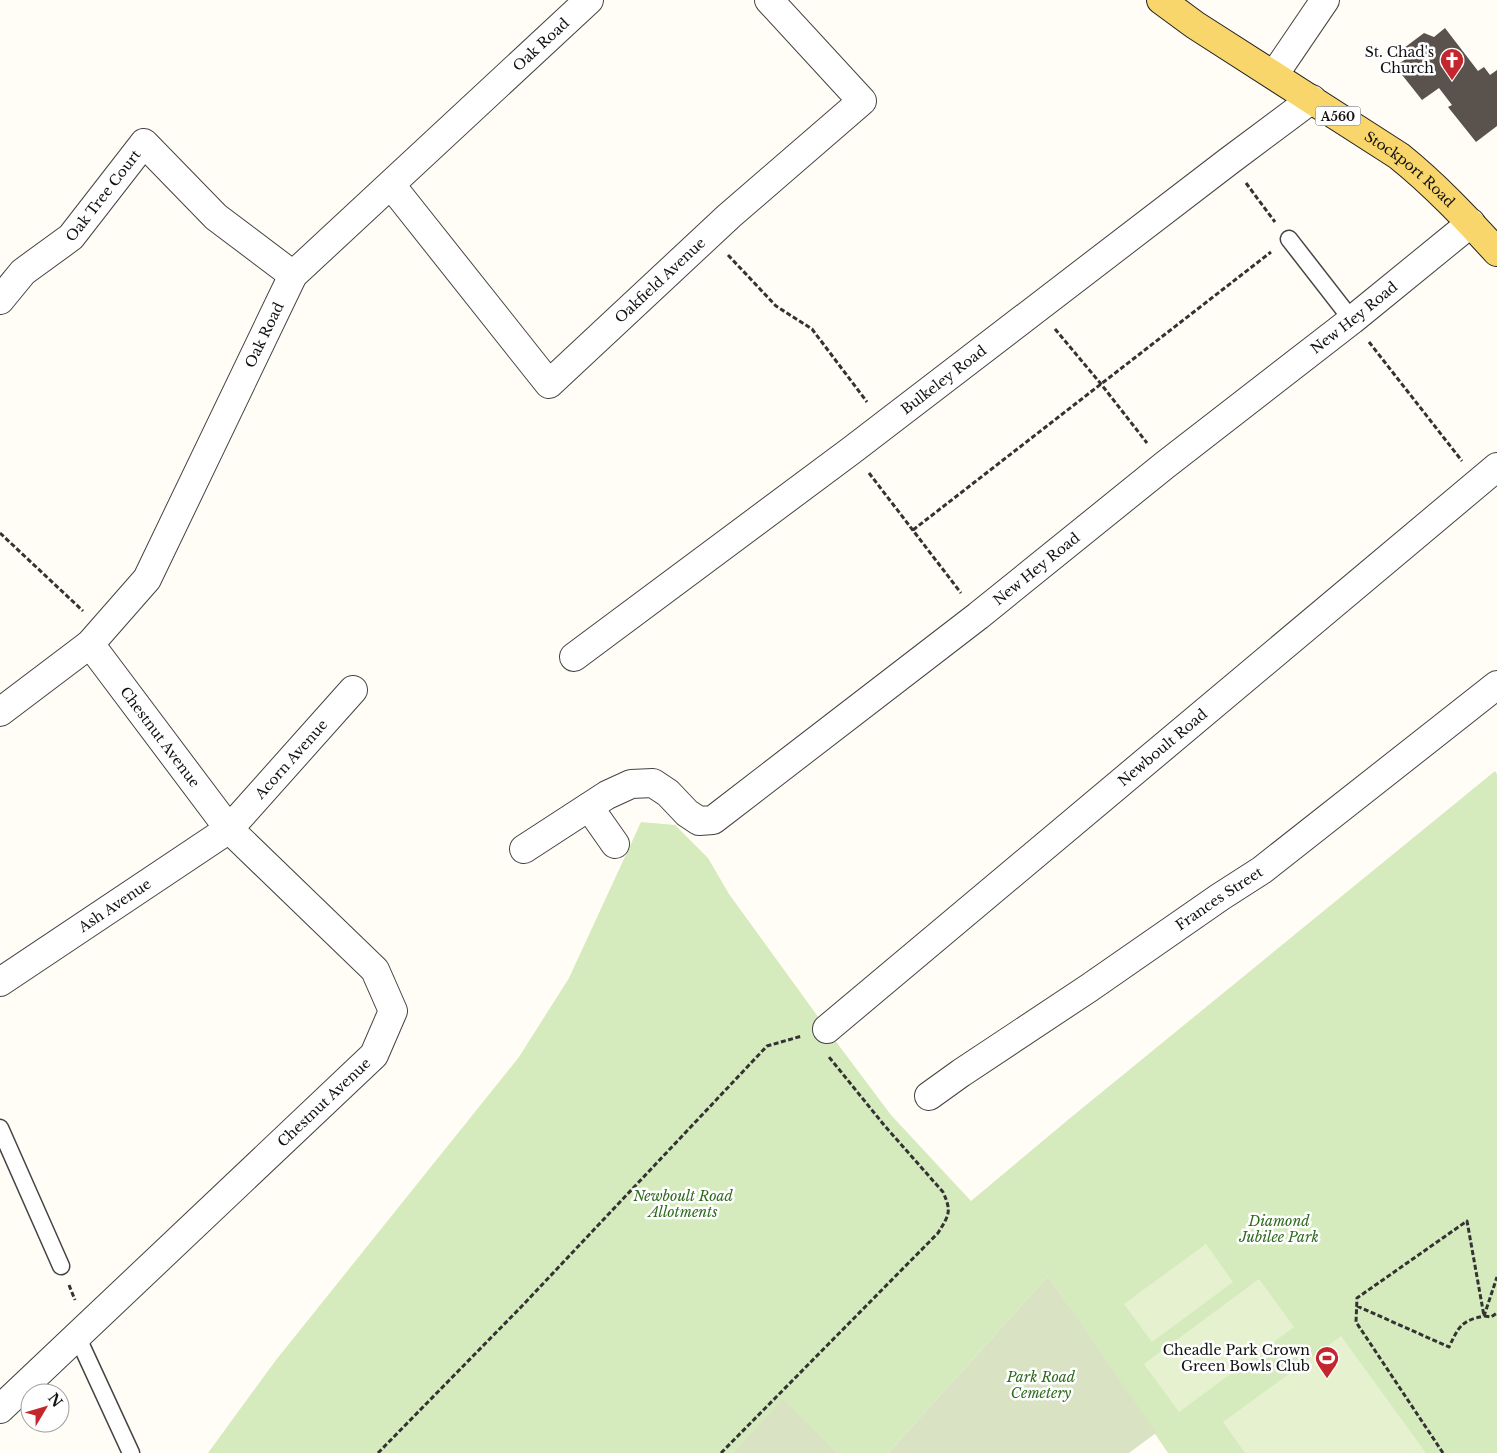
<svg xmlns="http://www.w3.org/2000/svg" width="1497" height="1453" viewBox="0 0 1497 1453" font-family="'Libre Baskerville',serif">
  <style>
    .green { fill: #d5ebbd }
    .cemetery { fill: #d9e3c4 }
    .pitch { fill: #e6f2cf }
    .building { fill: #5a524d }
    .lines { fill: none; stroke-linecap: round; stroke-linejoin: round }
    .service-casing { stroke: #444; stroke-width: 19 }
    .minor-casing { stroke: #444; stroke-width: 30 }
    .primary-casing { stroke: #222; stroke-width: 30 }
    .path { stroke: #333; stroke-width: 3; stroke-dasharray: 5 2.5; stroke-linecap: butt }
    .service { stroke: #fff; stroke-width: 16 }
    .minor { stroke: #fff; stroke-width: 28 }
    .primary { stroke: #f9d66b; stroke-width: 28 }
    .labels { text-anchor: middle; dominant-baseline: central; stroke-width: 5; stroke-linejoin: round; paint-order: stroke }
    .shield { fill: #fff; stroke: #585858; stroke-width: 1 }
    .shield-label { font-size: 12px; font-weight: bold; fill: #111 }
    .street-label { font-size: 14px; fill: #111; stroke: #fff }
    .poi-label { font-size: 14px; fill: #111; stroke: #fff; text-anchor: end }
    .park-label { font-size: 14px; font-style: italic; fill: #2f6b1f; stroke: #fff }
  </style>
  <rect width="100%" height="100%" fill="#fffdf5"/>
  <path class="green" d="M1495,771L1497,774V1453H1168L1048,1276L888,1453H838L783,1400L732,1453H208L276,1360L519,1057L569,978L641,822L675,825L708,858L729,894L840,1047L891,1115L971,1201L1069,1119Z"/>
  <path class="cemetery" d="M1048,1276L1156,1433L1129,1453H888Z
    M783,1399L838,1453H732Z"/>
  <path class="pitch" d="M1206,1244L1233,1282L1152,1342L1124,1304Z
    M1259,1279L1294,1327L1179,1412L1144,1364Z
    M1341,1336L1426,1453H1245L1223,1422Z"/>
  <path class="building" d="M1445,28L1478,71L1484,67L1490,75L1497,70V126L1476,142L1448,107L1452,105L1439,88L1422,100L1395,66L1406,59L1402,53L1404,48L1424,33L1434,37Z"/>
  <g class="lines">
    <g class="service-casing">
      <path id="service" d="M1289,239L1352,320
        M0,1128L61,1266
        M77,1336L131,1453"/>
    </g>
    <g class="minor-casing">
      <g id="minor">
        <path d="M1274,75L1325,0"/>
        <path id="s1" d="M391,185L549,384L729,216L862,101L769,0"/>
        <path id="s2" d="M0,300L23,272L71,237L144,143L216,217L293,275"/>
        <path id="s3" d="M574,657L852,450L1229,161L1312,99"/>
        <path id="s4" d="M0,712L90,644L147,579L293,275L589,0"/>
        <path d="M589,807L615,844"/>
        <path id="s5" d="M524,849L607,795L631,784L653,783L668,793L687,813L699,821L713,820L978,616L1165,465L1352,320L1471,223"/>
        <path id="s6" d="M0,982L229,829L353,690"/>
        <path id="s7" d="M827,1029L1497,467"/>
        <path id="s8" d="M929,1096L961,1073L1089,988L1220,897L1262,870L1497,685"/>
        <path id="s9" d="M0,1409L374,1055L393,1011L375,970L229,829L90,644"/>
      </g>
    </g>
    <g class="primary-casing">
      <g id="primary">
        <path id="s10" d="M1161,0L1195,25L1399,156C1435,185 1466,218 1497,252"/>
      </g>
    </g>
    <path class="path" d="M1246,183L1275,222
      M728,255L776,306L812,329L867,402
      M1055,329L1101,384L1147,443
      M1369,342L1462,461
      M869,473L961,593
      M913,530L1271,252
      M0,533L83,611
      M69,1285L75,1300
      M1357,1306L1449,1347C1459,1326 1461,1321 1484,1316L1497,1277
      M378,1453L522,1306L767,1046L802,1036
      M721,1453L938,1233C949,1215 952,1212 943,1192L884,1125L829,1057
      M1443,1453L1356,1322L1357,1298L1467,1221L1484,1316L1491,1317L1497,1313"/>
    <use href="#service" class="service"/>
    <use href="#minor" class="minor"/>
    <use href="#primary" class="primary"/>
  </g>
  <defs>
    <g id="church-pin" transform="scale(1.25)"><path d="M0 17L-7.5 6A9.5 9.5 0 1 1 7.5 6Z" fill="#c4262e" stroke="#fff"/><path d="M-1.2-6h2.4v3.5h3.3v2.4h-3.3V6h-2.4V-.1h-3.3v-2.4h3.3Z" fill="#fff"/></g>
    <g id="stadium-pin" transform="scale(1.25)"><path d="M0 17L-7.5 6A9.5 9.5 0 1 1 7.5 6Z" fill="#c4262e" stroke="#fff"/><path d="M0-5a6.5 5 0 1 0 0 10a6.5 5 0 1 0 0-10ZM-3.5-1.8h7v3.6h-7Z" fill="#fff"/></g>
  </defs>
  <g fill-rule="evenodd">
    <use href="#church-pin" x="1452" y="60"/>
    <use href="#stadium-pin" x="1327" y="1358"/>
  </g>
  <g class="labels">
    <rect class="shield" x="1315.5" y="106.5" width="45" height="19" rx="4"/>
    <g class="shield-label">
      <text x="1338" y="116">A560</text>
    </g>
    <g class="street-label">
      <text stroke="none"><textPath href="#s4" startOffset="875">Oak Road</textPath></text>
      <text stroke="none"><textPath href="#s10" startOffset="301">Stockport Road</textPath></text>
      <text stroke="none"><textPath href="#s2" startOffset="148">Oak Tree Court</textPath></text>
      <text stroke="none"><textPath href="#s1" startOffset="406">Oakfield Avenue</textPath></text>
      <text stroke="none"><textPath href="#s5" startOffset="1036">New Hey Road</textPath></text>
      <text stroke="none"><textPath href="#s4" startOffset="470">Oak Road</textPath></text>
      <text stroke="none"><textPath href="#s3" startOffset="462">Bulkeley Road</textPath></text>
      <text stroke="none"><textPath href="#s5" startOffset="631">New Hey Road</textPath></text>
      <text transform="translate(160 737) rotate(53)">Chestnut Avenue</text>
      <text stroke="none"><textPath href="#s7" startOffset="438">Newboult Road</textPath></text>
      <text stroke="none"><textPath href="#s6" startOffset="369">Acorn Avenue</textPath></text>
      <text stroke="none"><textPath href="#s8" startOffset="351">Frances Street</textPath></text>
      <text stroke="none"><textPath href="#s6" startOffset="138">Ash Avenue</textPath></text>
      <text stroke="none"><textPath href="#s9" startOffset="446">Chestnut Avenue</textPath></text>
    </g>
    <g class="poi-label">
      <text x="1434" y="52">St. Chad's<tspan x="1434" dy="16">Church</tspan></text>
      <text x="1310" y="1350">Cheadle Park Crown<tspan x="1310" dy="16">Green Bowls Club</tspan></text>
    </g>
    <g class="park-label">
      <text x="683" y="1196">Newboult Road<tspan x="683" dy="16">Allotments</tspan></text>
      <text x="1279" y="1221">Diamond<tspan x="1279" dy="16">Jubilee Park</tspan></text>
      <text x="1041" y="1377">Park Road<tspan x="1041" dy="16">Cemetery</tspan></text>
    </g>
  </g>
  <g transform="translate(45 1408) rotate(52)"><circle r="24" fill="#ffffff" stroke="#a0a0a0"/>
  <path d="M0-4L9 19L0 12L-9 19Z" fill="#c4262e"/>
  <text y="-8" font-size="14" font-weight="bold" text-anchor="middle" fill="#111111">N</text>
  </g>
</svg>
